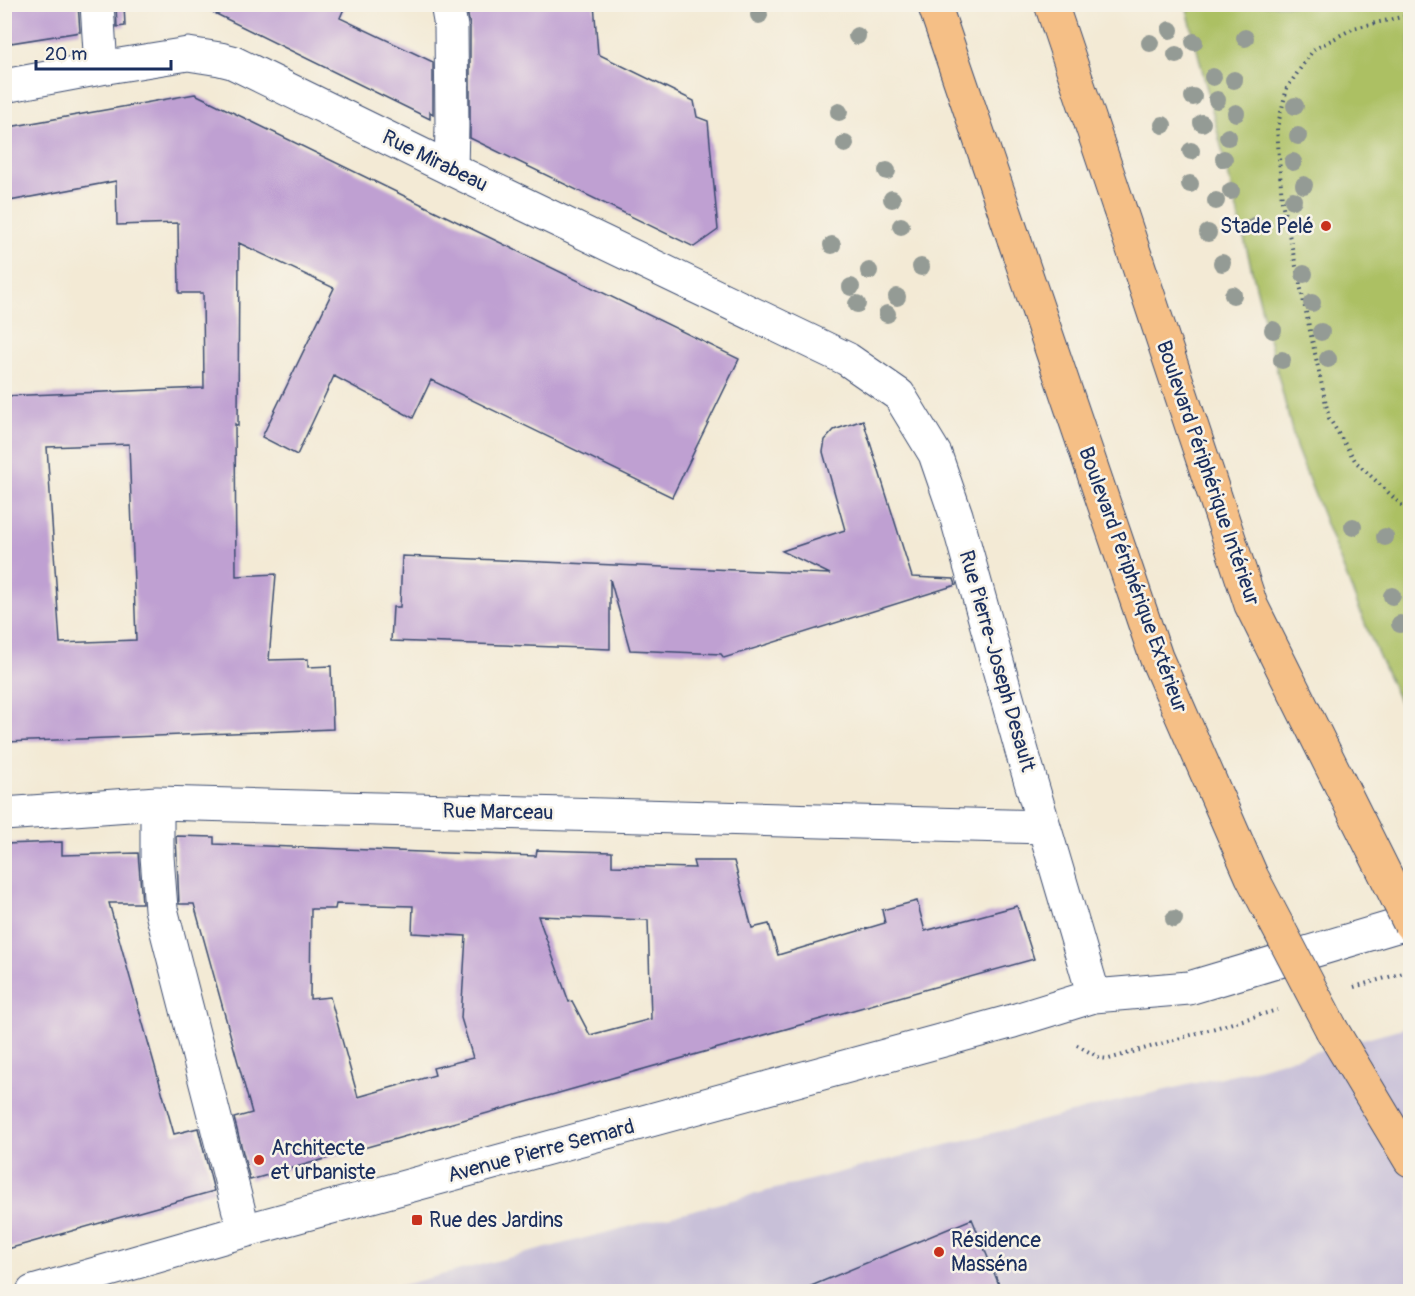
<svg xmlns="http://www.w3.org/2000/svg" width="1415" height="1296" viewBox="0 0 1415 1296" font-family="Pangolin,sans-serif">
  <style>
    .industrial { fill: #c8c0d8 }
    .green { fill: #acc064; stroke: #647861; stroke-width: 1.5 }
    .building { fill: #bfa0d2; fill-rule: evenodd }
    .lines { fill: none; stroke-linecap: round; stroke-linejoin: round }
    .minor-casing { stroke: #3b4b70; stroke-width: 35 }
    .highway-casing { stroke: #3b4b70; stroke-width: 35 }
    .path { stroke: #3b4b70; stroke-width: 4; stroke-dasharray: 1.5 4.5; stroke-linecap: butt }
    .minor { stroke: #fff; stroke-width: 33 }
    .highway { stroke: #f5bf86; stroke-width: 33 }
    .highway-bridge-casing { stroke: #3b4b70; stroke-width: 35; stroke-linecap: butt }
    .highway-bridge { stroke: #f5bf86; stroke-width: 33 }
    .tree { fill: #949b95 }
    .poi-dot { fill: #c8321e; stroke: #f7f3e8; stroke-width: 2 }
    .labels { text-anchor: middle; dominant-baseline: central; stroke-width: 5; stroke-linejoin: round; paint-order: stroke }
    .street-label { font-size: 21px; fill: #1b2f5e; stroke: #f7f3e8 }
    .poi-label { font-size: 21px; fill: #1b2f5e; stroke: #f7f3e8; text-anchor: start }
  </style>
  <rect width="100%" height="100%" fill="#f7f3e8"/>
  <filter id="ink" filterUnits="userSpaceOnUse"><feTurbulence type="fractalNoise" baseFrequency=".0167" numOctaves="2"/><feDisplacementMap in="SourceGraphic" scale="12" xChannelSelector="R" yChannelSelector="G"/><feConvolveMatrix kernelMatrix="1 2 1 2 8 2 1 2 1" color-interpolation-filters="sRGB"/></filter>
  <filter id="wash" filterUnits="userSpaceOnUse"><feTurbulence type="fractalNoise" baseFrequency=".008" numOctaves="4" result="noise"/><feDisplacementMap in="SourceGraphic" scale="24" xChannelSelector="R" yChannelSelector="G"/><feGaussianBlur stdDeviation="1.35" result="paint"/><feColorMatrix in="noise" values="0 0 0 0 0 0 0 0 0 0 0 0 0 0 0 0 0 1.4 0 .05"/><feComposite in="paint" operator="in"/></filter>
  <g filter="url(#wash)">
    <rect width="100%" height="100%" fill="#f3ead5"/>
    <path class="industrial" d="M1410,1026V1291L375,1292L1114,1102L1247,1071Z"/>
    <path class="green" d="M1186,5H1410V725L1369,634L1296,447Z"/>
    <g id="blocks">
      <path class="building" d="M4,4H78L80,32L4,44Z
        M116,4H124L125,26L117,27Z
        M196,4H346L340,18L433,62V114L430,112V119Z
        M466,4H594L598,54L694,101L697,117L708,121L718,230L694,247L470,138V27Z
        M195,94L739,359L672,497L431,380L413,418L334,376L297,455L262,437L334,288L239,243L238,426L235,424L236,576L276,574L269,660L308,659V667L331,666L333,729L6,742V719H4V396L204,388L203,293H179L178,223L117,225L116,181L4,202V128ZM129,444L136,640L60,643L47,447Z
        M863,420L912,577L954,579L956,585L724,658L721,654L630,650L610,579V649L391,641L393,607H400L402,556L830,574L782,551L845,530L823,452L825,440L834,430Z
        M176,836L214,837V844L447,853L536,856L537,850L612,852V866L695,868L693,861H734L752,928L769,924L778,955L885,923L882,910L917,901L925,931L1017,906L1034,959L250,1180L234,1118L252,1113L194,904H179ZM336,904L413,906L412,933L466,936L461,1018L473,1058L433,1068L435,1075L358,1097L330,997L310,999L311,909H335ZM538,916L648,920L651,1019L590,1035L572,1001L569,1002Z
        M62,842V855L138,853L142,903H109L174,1134L198,1128L214,1191L4,1250V844Z
        M972,1219L1002,1292H800L799,1291Z"/>
    </g>
  </g>
  <g filter="url(#ink)">
    <use href="#blocks" fill-opacity="0" stroke="#3b4b70" stroke-width="1.5"/>
    <g class="lines">
      <g class="minor-casing">
        <path id="minor" d="M97,4L101,68
          M447,4L451,27L452,126L451,169
          M4,86L101,68L188,54L220,59L232,62L451,169L847,359L899,395L935,454L956,515L1023,755L1094,996
          M157,803V856L161,909L244,1231
          M4,814L157,803L1044,827
          M33,1292L244,1231L1013,1021L1094,996L1189,988L1410,922"/>
      </g>
      <g class="highway-casing">
        <path id="highway" d="M934,4L1014,239
          M1051,4L1119,207
          M1332,1030L1410,1160"/>
      </g>
      <path class="path" d="M1410,15L1354,28L1313,50L1287,88L1277,128L1282,202L1329,418L1356,462L1410,513
        M1354,987L1410,971
        M1077,1045L1100,1058L1109,1059L1277,1010"/>
      <use href="#minor" class="minor"/>
      <use href="#highway" class="highway"/>
      <g class="highway-bridge-casing">
        <path id="highway-bridge" d="M1119,207L1251,605L1410,924
          M1014,239L1156,657L1252,877L1332,1030"/>
      </g>
      <use href="#highway-bridge" class="highway-bridge"/>
    </g>
    <g class="tree">
      <circle cx="759" cy="15" r="9"/>
      <circle cx="1170" cy="30" r="9"/>
      <circle cx="857" cy="36" r="9"/>
      <circle cx="1245" cy="38" r="9"/>
      <circle cx="1194" cy="42" r="9"/>
      <circle cx="1150" cy="43" r="9"/>
      <circle cx="1176" cy="55" r="9"/>
      <circle cx="1213" cy="77" r="9"/>
      <circle cx="1234" cy="80" r="9"/>
      <circle cx="1193" cy="97" r="9"/>
      <circle cx="1217" cy="100" r="9"/>
      <circle cx="1295" cy="106" r="9"/>
      <circle cx="839" cy="112" r="9"/>
      <circle cx="1236" cy="113" r="9"/>
      <circle cx="1202" cy="123" r="9"/>
      <circle cx="1163" cy="125" r="9"/>
      <circle cx="1298" cy="136" r="9"/>
      <circle cx="1228" cy="137" r="9"/>
      <circle cx="845" cy="144" r="9"/>
      <circle cx="1191" cy="151" r="9"/>
      <circle cx="1224" cy="159" r="9"/>
      <circle cx="1293" cy="162" r="9"/>
      <circle cx="887" cy="171" r="9"/>
      <circle cx="1190" cy="184" r="9"/>
      <circle cx="1304" cy="185" r="9"/>
      <circle cx="1231" cy="191" r="9"/>
      <circle cx="892" cy="199" r="9"/>
      <circle cx="1293" cy="200" r="9"/>
      <circle cx="1216" cy="201" r="9"/>
      <circle cx="901" cy="226" r="9"/>
      <circle cx="1254" cy="226" r="9"/>
      <circle cx="1208" cy="233" r="9"/>
      <circle cx="832" cy="245" r="9"/>
      <circle cx="1222" cy="263" r="9"/>
      <circle cx="921" cy="267" r="9"/>
      <circle cx="869" cy="271" r="9"/>
      <circle cx="1304" cy="274" r="9"/>
      <circle cx="851" cy="287" r="9"/>
      <circle cx="1233" cy="295" r="9"/>
      <circle cx="897" cy="297" r="9"/>
      <circle cx="1312" cy="303" r="9"/>
      <circle cx="857" cy="304" r="9"/>
      <circle cx="887" cy="314" r="9"/>
      <circle cx="1273" cy="330" r="9"/>
      <circle cx="1321" cy="332" r="9"/>
      <circle cx="1328" cy="359" r="9"/>
      <circle cx="1282" cy="360" r="9"/>
      <circle cx="1353" cy="527" r="9"/>
      <circle cx="1385" cy="537" r="9"/>
      <circle cx="1392" cy="596" r="9"/>
      <circle cx="1400" cy="624" r="9"/>
      <circle cx="1174" cy="919" r="9"/>
    </g>
  </g>
  <g class="poi-dot">
    <circle cx="1326" cy="226" r="6"/>
    <circle cx="259" cy="1160" r="6"/>
    <rect x="411" y="1214" width="12" height="12" rx="3"/>
    <circle cx="939" cy="1252" r="6"/>
  </g>
  <g class="labels">
    <g class="street-label">
      <text transform="translate(435 161) rotate(26)">Rue Mirabeau</text>
      <text transform="translate(1208 473) rotate(71)">Boulevard Périphérique Intérieur</text>
      <text transform="translate(1133 580) rotate(70)">Boulevard Périphérique Extérieur</text>
      <text transform="translate(997 661) rotate(74)">Rue Pierre-Joseph Desault</text>
      <text transform="translate(498 812) rotate(1)">Rue Marceau</text>
      <text transform="translate(541 1151) rotate(-15)">Avenue Pierre Semard</text>
    </g>
    <g class="poi-label">
      <text x="1314" y="226" text-anchor="end">Stade Pelé</text>
      <text x="271" y="1148">Architecte<tspan x="271" dy="24">et urbaniste</tspan></text>
      <text x="429" y="1220">Rue des Jardins</text>
      <text x="951" y="1240">Résidence<tspan x="951" dy="24">Masséna</tspan></text>
    </g>
  </g>
  <rect width="1415" height="1296" fill="none" stroke="#f7f3e8" stroke-width="24"/>
  <path d="M36 60v9h135v-9" fill="none" stroke="#1b2f5e" stroke-width="3"/>
  <text x="45" y="60" font-size="18" fill="#1b2f5e" stroke="#f7f3e8" stroke-width="4.5" paint-order="stroke">20 m</text>
</svg>
